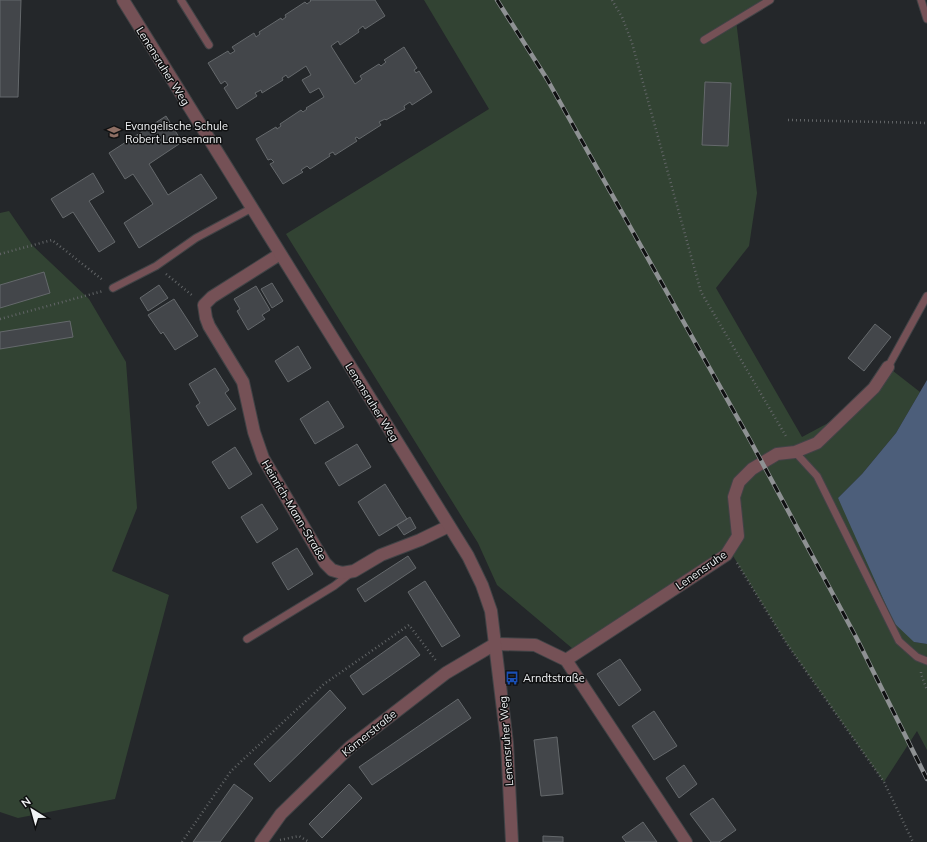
<svg xmlns="http://www.w3.org/2000/svg" width="927" height="842" viewBox="0 0 927 842" font-family="Mulish,sans-serif">
  <style>
    .green { fill: #324333 }
    .water { fill: #4c5e7a }
    .building { fill: #43464a; stroke: #65696c }
    .lines { fill: none; stroke-linecap: round; stroke-linejoin: round }
    .service-casing { stroke: #414346; stroke-width: 9 }
    .minor-casing { stroke: #414346; stroke-width: 14 }
    .tertiary-casing { stroke: #414346; stroke-width: 14 }
    .path { stroke: #626567; stroke-width: 2.5; stroke-dasharray: 1 3; stroke-linecap: butt }
    .service { stroke: #755156; stroke-width: 7 }
    .minor { stroke: #755156; stroke-width: 12 }
    .tertiary { stroke: #755156; stroke-width: 12 }
    .rail-casing { stroke: #8e9193; stroke-width: 4.5 }
    .rail { stroke: #0f1011; stroke-width: 3; stroke-dasharray: 9; stroke-linecap: butt }
    .labels { text-anchor: middle; dominant-baseline: central; stroke-width: 3; stroke-linejoin: round; paint-order: stroke }
    .street-label { font-size: 11px; fill: #f0f2f4; stroke: #0f1011 }
    .poi-label { font-size: 11px; fill: #f0f2f4; stroke: #0f1011; text-anchor: start }
  </style>
  <rect width="100%" height="100%" fill="#24272a"/>
  <path class="green" d="M424,0H770L736,20L757,193L749,246L716,288L802,437L830,422L874,388L888,367L920,392L896,433L862,474L838,498L914,642L927,644V750L917,731L884,782L787,644L730,551L573,649L497,585L478,543L286,234L489,109Z
    M9,211L33,246L89,299L126,362L137,508L112,571L169,595L115,799L18,818L0,812V213Z"/>
  <path class="water" d="M927,380V644L914,642L894,623L838,498L862,474L896,433Z"/>
  <path class="building" d="M0,0H21L18,97H0Z
    M310,0H375L385,16L365,29L363,26L358,30L359,32L340,45L338,41L331,46L355,84L362,79L360,76L379,64L381,66L386,62L384,60L404,47L417,68L414,70L416,73L419,71L432,92L412,105L410,102L404,106L405,109L386,120L385,119L379,122L381,125L359,139L357,137L355,138L357,141L335,155L333,152L329,154L330,156L310,169L307,166L301,170L303,172L283,184L270,164L274,162L271,159L268,160L256,139L276,127L277,129L281,126L280,124L301,110L303,112L307,109L306,108L324,97L319,88L310,93L302,80L311,75L306,66L288,78L286,75L282,78L283,80L262,93L261,90L255,93L257,96L237,109L224,88L228,85L225,81L221,84L208,63L228,51L230,54L235,51L232,47L254,33L256,37L260,34L259,32L281,18L282,20L286,17L285,15L305,2L307,4L311,1Z
    M705,82L731,83L728,146L702,145Z
    M166,116L182,142L149,164L168,195L201,174L217,198L139,248L124,223L153,204L133,174L125,179L109,153Z
    M93,173L104,192L89,201L115,242L99,252L73,212L63,218L51,199Z
    M44,272L50,293L0,308V285Z
    M272,283L283,301L272,308L261,289Z
    M159,285L168,298L148,311L140,298Z
    M256,286L270,310L262,315L265,319L248,330L237,311L240,309L234,299Z
    M174,299L198,336L175,350L163,332L161,334L148,315Z
    M70,321L73,337L0,349V332Z
    M875,324L891,337L864,371L848,358Z
    M298,346L311,368L288,382L275,361Z
    M215,368L229,390L225,393L236,409L208,426L196,406L200,403L189,384Z
    M328,401L344,427L315,444L300,419Z
    M357,444L371,467L339,486L325,463Z
    M235,447L252,474L229,489L212,462Z
    M385,484L407,519L379,536L358,502Z
    M262,504L278,529L257,543L241,517Z
    M410,517L416,528L404,535L397,525Z
    M297,548L313,574L288,590L272,563Z
    M408,556L416,568L365,602L357,589Z
    M425,581L460,636L442,647L408,592Z
    M406,636L420,655L363,695L350,676Z
    M620,659L641,690L619,706L597,674Z
    M330,690L346,708L270,782L254,764Z
    M458,699L471,718L372,785L359,767Z
    M654,711L677,746L654,760L632,726Z
    M557,737L563,794L541,796L534,740Z
    M684,765L697,784L679,798L666,778Z
    M234,784L253,798L220,842H193Z
    M349,784L362,798L322,838L309,824Z
    M713,798L736,830L719,842H711L690,814Z
    M643,822L657,842H626L622,837Z
    M543,836L563,837V842H543Z"/>
  <g class="lines">
    <g class="service-casing">
      <path id="service" d="M181,0L209,45
        M921,0L927,19
        M704,40L770,0
        M113,288L156,266L196,238L252,208
        M888,367L927,296
        M795,452L817,476L899,641L917,657L927,661
        M247,639L334,586L351,573"/>
    </g>
    <g class="minor-casing">
      <path id="minor" d="M280,254L212,297L204,305L206,318L209,326L243,382L254,432L263,458L325,563L332,570L342,573L354,571L381,555L420,540L449,526
        M566,660L686,842
        M261,842L281,814L350,747L446,673L495,644L535,645L566,660L726,555L738,536L734,497L739,482L752,469L777,454L795,452L817,443L874,388L888,367"/>
    </g>
    <g class="tertiary-casing">
      <path id="tertiary" d="M123,0L468,556L482,585L491,611L507,743L512,842"/>
    </g>
    <path class="path" d="M612,0L622,17L632,43L701,292L787,438
      M788,120L927,123
      M0,254L52,240L104,281
      M166,274L193,296
      M0,319L103,291
      M737,563L787,644L884,782L913,842
      M921,672V674L927,690
      M280,840L299,836L309,842
      M182,842L231,771L324,684L409,625L437,662"/>
    <use href="#service" class="service"/>
    <use href="#minor" class="minor"/>
    <use href="#tertiary" class="tertiary"/>
    <g class="rail-casing">
      <path id="rail" d="M497,0L547,79L750,440L856,637L927,779"/>
    </g>
    <use href="#rail" class="rail"/>
  </g>
  <defs>
    <g id="school-bare" transform="scale(1.08)"><path d="M0-5L7-2L0 1L-7-2ZM-4 1L0 2.5L4 1V4Q0 6-4 4Z" fill="#8d6e63" stroke="#0f1011" stroke-width="2.5" paint-order="stroke"/></g>
    <g id="bus-bare" transform="scale(1.08)"><path d="M-5-6H5V4H4V6H2V4H-2V6H-4V4H-5ZM-3.5-4V0h7V-4ZM-3.5 1.2v1.5H-2V1.2ZM2 1.2v1.5H3.5V1.2Z" fill="#1a4fb4" stroke="#0f1011" stroke-width="2.5" paint-order="stroke"/></g>
  </defs>
  <g fill-rule="evenodd">
    <use href="#school-bare" x="114" y="132"/>
    <use href="#bus-bare" x="512" y="678"/>
  </g>
  <g class="labels">
    <g class="street-label">
      <text transform="translate(163 66) rotate(58)">Lenensruher Weg</text>
      <text transform="translate(372 402) rotate(58)">Lenensruher Weg</text>
      <text transform="translate(294 510) rotate(59)">Heinrich-Mann-Straße</text>
      <text transform="translate(701 570) rotate(-35)">Lenensruhe</text>
      <text transform="translate(369 733) rotate(-39)">Körnerstraße</text>
      <text transform="translate(506 741) rotate(-94)">Lenensruher Weg</text>
    </g>
    <g class="poi-label">
      <text x="125" y="126">Evangelische Schule<tspan x="125" dy="13">Robert Lansemann</tspan></text>
      <text x="523" y="678">Arndtstraße</text>
    </g>
  </g>
  <g transform="translate(32 810) rotate(323)" stroke="#0f1011" stroke-width="3" paint-order="stroke">
  <path d="M0-3L7 15L0 10L-7 15Z" fill="#f0f2f4"/>
  <text y="-6" font-size="11" font-weight="bold" text-anchor="middle" fill="#f0f2f4">N</text>
  </g>
</svg>
